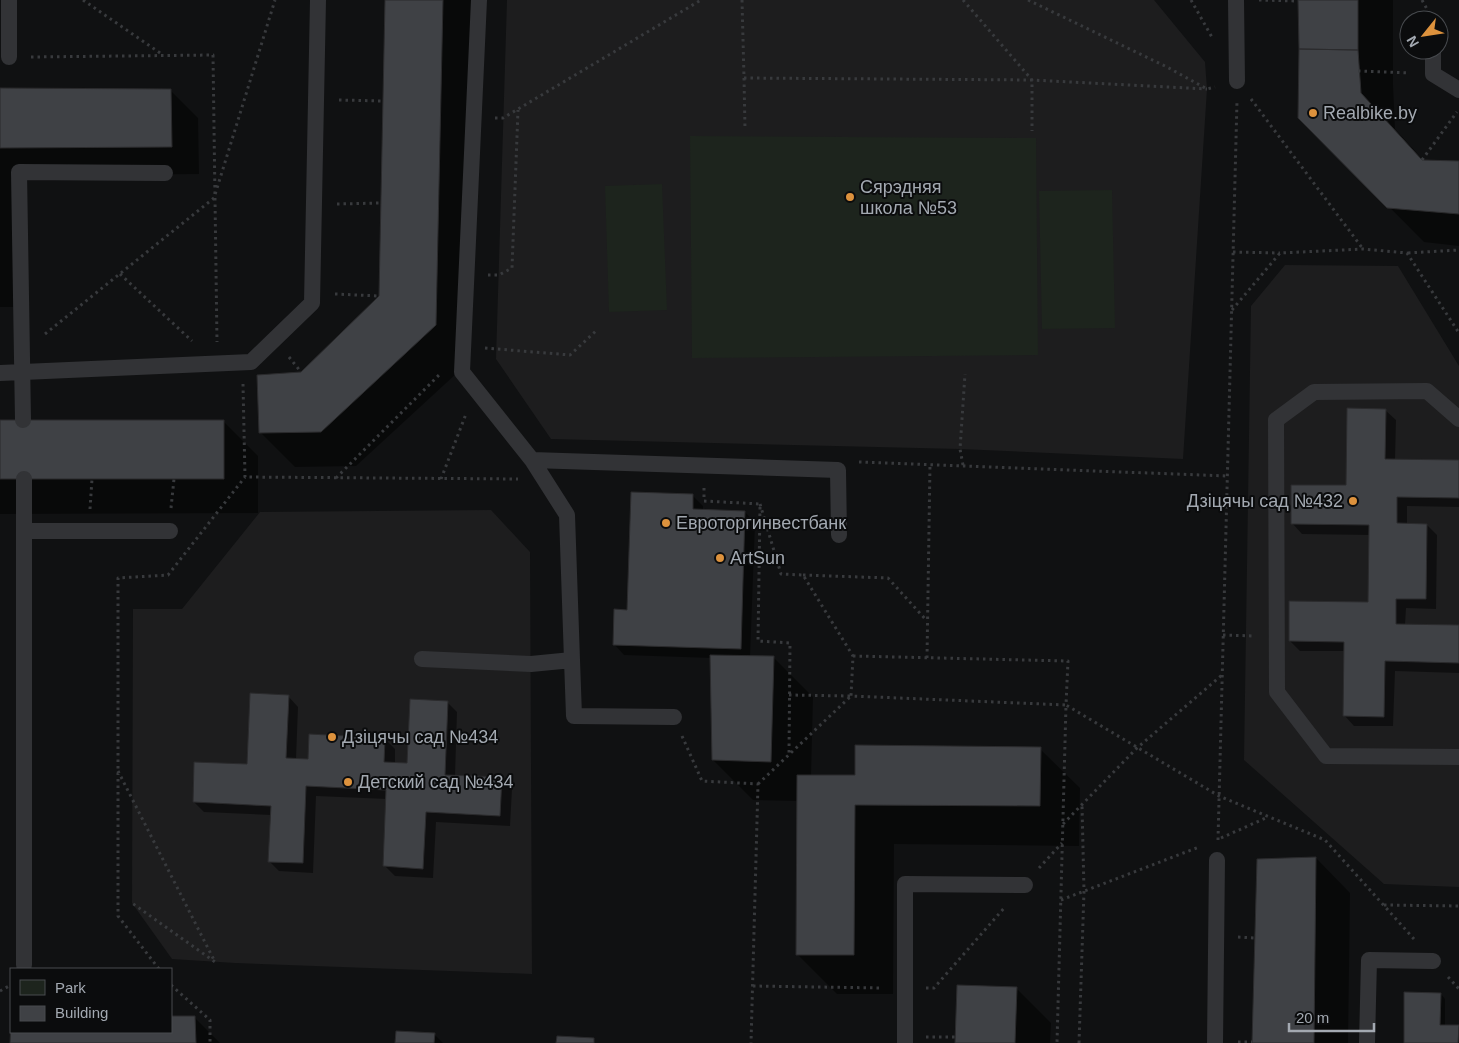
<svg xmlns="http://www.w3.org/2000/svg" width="1459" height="1043" viewBox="0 0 1459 1043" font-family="Arial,sans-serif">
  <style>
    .built { fill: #1d1d1e }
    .green { fill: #1d241d }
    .shadow { fill: #0007 }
    .building { fill: #3f4145; stroke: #2b2b2d }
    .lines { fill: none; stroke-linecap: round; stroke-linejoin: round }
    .path { stroke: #383a3d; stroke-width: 3; stroke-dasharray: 2.5 4; stroke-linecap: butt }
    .lane { stroke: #323336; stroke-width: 16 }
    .poi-dot { fill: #dd923d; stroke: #0b0c0d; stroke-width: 2 }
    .labels { text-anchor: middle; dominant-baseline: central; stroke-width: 4; stroke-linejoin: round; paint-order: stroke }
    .poi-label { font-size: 18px; fill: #a3a9b1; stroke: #0b0c0d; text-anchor: start }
  </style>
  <rect width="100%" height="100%" fill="#101112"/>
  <path class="built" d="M507,0H1154L1205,62L1207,89L1183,459L960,449L551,439L496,359Z
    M1285,265L1398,266L1459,366V887L1384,884L1244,760L1251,306Z
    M491,510L530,552L532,974L235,963L172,959L132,903L133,609H182L260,512Z"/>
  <path class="green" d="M690,136L1036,138L1038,355L692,358Z
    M662,184L667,310L609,312L605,186Z
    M1112,190L1115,328L1042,329L1039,191Z"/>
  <path class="shadow" d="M386,0H478L470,361L356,466L295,467L260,432L301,373L381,297Z
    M1299,0H1393V85L1395,129L1424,161L1459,162V246L1424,242L1300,117Z
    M0,89L170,90L198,118L199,174L14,176L13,307H0Z
    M1385,410L1396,420L1395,460L1459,462V507L1407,506V525H1427L1437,535L1436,609L1406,608L1405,625L1459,626V673L1395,671L1393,726H1354L1344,715L1345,651H1300L1290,641L1369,604L1370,535L1302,534L1292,523L1347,487Z
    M223,421L258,456V513L0,514V422Z
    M693,496L703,506V511L745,512L755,523L750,657H773L813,697L811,776L857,777L1040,749L1080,788L1079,846L894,844L893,994H837L797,954L799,801L753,800L713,760L712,658L624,655L614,644L629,611Z
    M288,696L298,707L296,759L309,760L385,739L395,749V763L408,764L447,702L457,712L455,776L502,778L512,789L510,826L436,822L433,878L395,876L385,866L387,799L316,796L313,873L279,871L269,861L271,815L204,812L194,802L248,765Z
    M1316,858L1350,893L1348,1043H1254Z
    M1016,988L1051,1023L1050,1043H956Z
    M1441,994L1445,999V1026L1459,1027V1043H1405Z
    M194,1017L220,1043H11L12,1032H171Z
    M434,1034L443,1043H397Z"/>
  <path class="building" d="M385,0H443L436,325L321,432L259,433L257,375L301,372L379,296Z
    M1298,0H1358V50L1299,49Z
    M1299,49L1358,50L1361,93L1422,160L1459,161V214L1387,208L1298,118Z
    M0,88L171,89L172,147L0,148Z
    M1347,408L1386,409L1385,459L1459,460V498L1397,497V523L1427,524L1426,599H1396V624L1459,625V663L1385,661L1384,717L1343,716L1344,642L1289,641V601L1368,602L1369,525L1291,524V485H1346Z
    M0,420H224V479H0Z
    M631,492L693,494V509L745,511L741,649L613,645L614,609L627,610Z
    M710,655L774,656L771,762L712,760Z
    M250,693L289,695L286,758L308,759L309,734L385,738L384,762L407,763L410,699L448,701L445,775L502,777L500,816L426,812L423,869L383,866L386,790L306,786L303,863L268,862L271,806L193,802L194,762L247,764Z
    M855,745L1041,747L1040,806L855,805L854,955H796L797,775H855Z
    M1316,857L1314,1043H1252L1257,859Z
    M957,985L1017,987L1015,1043H955Z
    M1404,992L1441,993L1440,1025H1459L1458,1043H1404Z
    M171,1016H195L196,1043H10L11,1021V1032H171Z
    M396,1031L435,1033L434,1043H395Z
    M557,1036L594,1038V1043H556Z"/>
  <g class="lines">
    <path class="path" d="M83,0L163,55
      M742,0L744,78L1032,80V131
      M963,0L1032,80L1207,89
      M1028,0L1167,67L1207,89L1215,87
      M1191,0L1213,39
      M1259,0L1298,1
      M1422,0L1433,20
      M31,57L213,55L217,342
      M1358,71L1410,73
      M744,78L745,129
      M1251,99L1363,249
      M339,100L383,101
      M495,118H503L701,0
      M1422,160L1457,112
      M337,204L381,203
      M1233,252L1280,253
      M1408,253L1459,250
      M120,274L192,341
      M488,275H499L512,268L518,110
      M335,294L379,296
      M1232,310L1280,253L1363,249L1407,253L1459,333
      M45,334L214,198L275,0
      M485,348L570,355L597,330
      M289,357L301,372
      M243,384L245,477L518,479
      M859,462L1227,476
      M963,465L960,449L965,374
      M336,478L439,375
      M441,479L466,414
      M704,488V501L760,504
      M760,504L781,574L803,575L853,656L851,696L1066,705L1057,1043
      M760,507L758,641L790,643L789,754
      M171,508L174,479
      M90,509L92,479
      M803,575L888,578L927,621
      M1223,635L1255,636
      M853,656L1068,661L1066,705L1219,796L1325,840L1414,939
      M927,658L930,464
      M789,695L850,696
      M682,736L702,781L758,784L751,1043
      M118,771L215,962L132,903
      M758,784L851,696
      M1063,824L1137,748L1222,675
      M1221,838L1268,817
      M1218,840L1237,101
      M1039,868L1062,843
      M1061,900L1199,847
      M1384,905L1459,906
      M1238,937L1255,938
      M159,969L118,916V578L168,575L245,477
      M1448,977L1459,989
      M171,985L210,1020V1043
      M753,986L882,988
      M926,988H934L1005,907
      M0,991L11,985
      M926,1037H955
      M1238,1042H1252
      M1079,1043L1084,891L1082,805"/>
    <path class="lane" d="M9,0V57
      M479,0L462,372L532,460L567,515L572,660
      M1236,0L1237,81
      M1433,50V74L1459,90
      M0,373L251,362L312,303L318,0
      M1459,419L1427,391L1314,392L1276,420L1277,692L1326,756L1459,757
      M23,420L19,172L165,173
      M532,460L838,470L839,535
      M24,531H170
      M422,659L531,664L572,660L574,716L674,717
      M24,965V479
      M905,1043V884L1025,885
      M1215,1043L1217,860
      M1367,1043L1369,960L1433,961"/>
  </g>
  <g class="poi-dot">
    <circle cx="1313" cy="113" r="5"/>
    <circle cx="850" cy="197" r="5"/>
    <circle cx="1353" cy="501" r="5"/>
    <circle cx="666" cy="523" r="5"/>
    <circle cx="720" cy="558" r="5"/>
    <circle cx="332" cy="737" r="5"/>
    <circle cx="348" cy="782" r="5"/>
  </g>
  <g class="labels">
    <g class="poi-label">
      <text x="1323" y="113">Realbike.by</text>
      <text x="860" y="187">Сярэдняя<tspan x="860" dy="21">школа №53</tspan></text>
      <text x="1343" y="501" text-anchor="end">Дзіцячы сад №432</text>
      <text x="676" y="523">Евроторгинвестбанк</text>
      <text x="730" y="558">ArtSun</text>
      <text x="342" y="737">Дзіцячы сад №434</text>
      <text x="358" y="782">Детский сад №434</text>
    </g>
  </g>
  <rect x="10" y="968" width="162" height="65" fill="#0b0c0d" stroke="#484b4f"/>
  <rect x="20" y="980" width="25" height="15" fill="#1d241d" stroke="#484b4f"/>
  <text x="55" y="993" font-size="15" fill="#a3a9b1">Park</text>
  <rect x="20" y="1006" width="25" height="15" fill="#3f4145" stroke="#484b4f"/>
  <text x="55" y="1018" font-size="15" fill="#a3a9b1">Building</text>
  <g transform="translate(1424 35) rotate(240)"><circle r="24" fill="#0b0c0d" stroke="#484b4f"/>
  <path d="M0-4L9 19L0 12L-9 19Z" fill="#dd923d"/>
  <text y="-8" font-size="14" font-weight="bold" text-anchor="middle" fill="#a3a9b1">N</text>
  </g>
  <path d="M1289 1023v8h85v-8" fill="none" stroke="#a3a9b1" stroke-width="2.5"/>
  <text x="1296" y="1023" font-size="15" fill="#a3a9b1" stroke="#0b0c0d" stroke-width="4" paint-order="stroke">20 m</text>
</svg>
